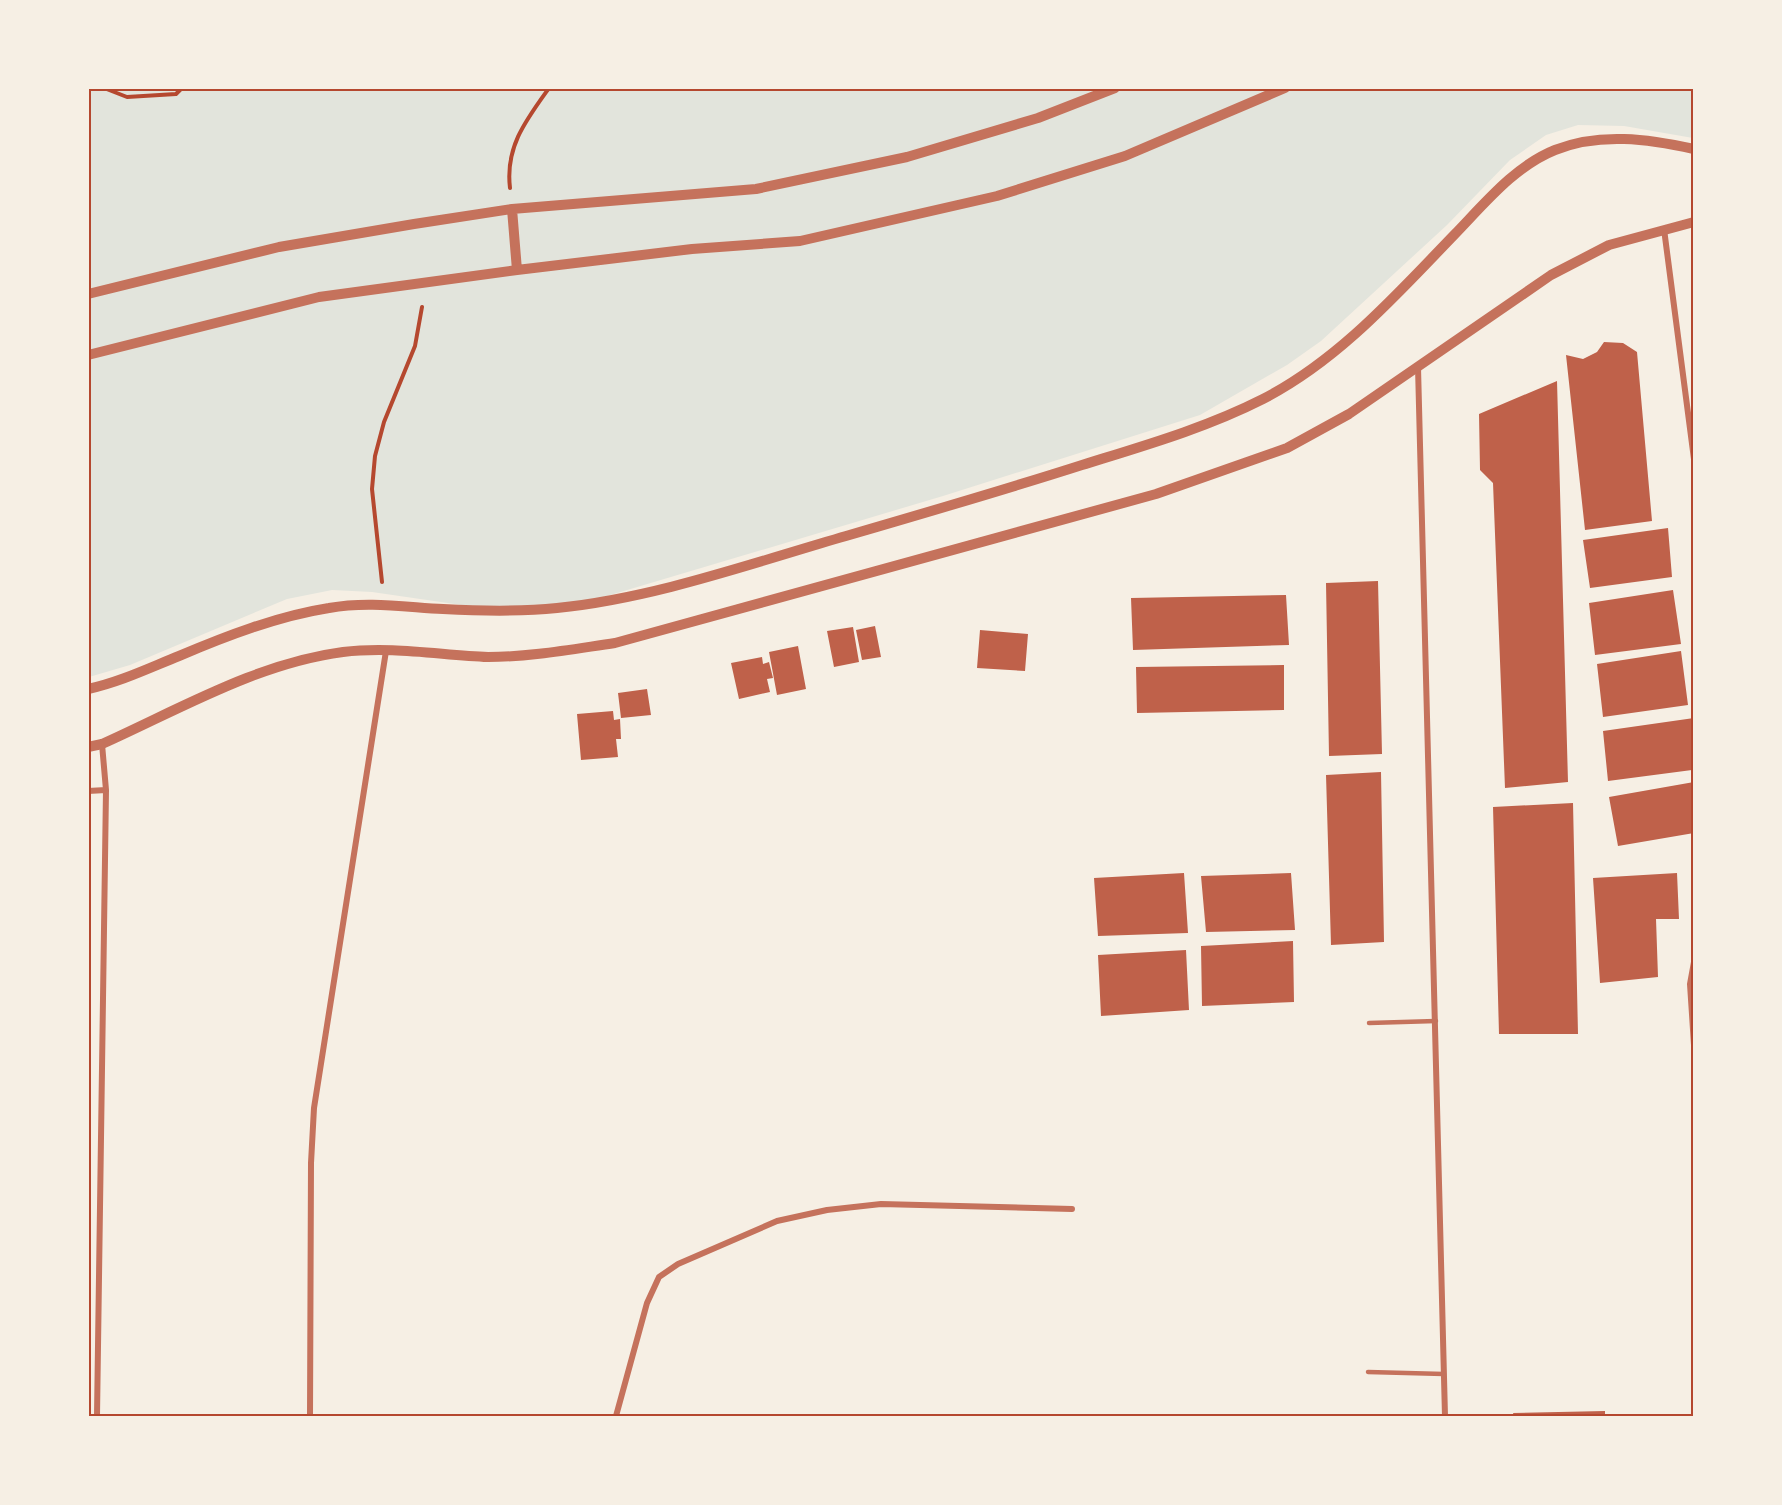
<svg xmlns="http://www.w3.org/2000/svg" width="1782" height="1505" viewBox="0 0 1782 1505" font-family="Ubuntu,sans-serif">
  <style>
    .green { fill: #e2e4dc }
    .building { fill: #bf614a }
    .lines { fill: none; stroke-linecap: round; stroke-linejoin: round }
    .path { stroke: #b5482f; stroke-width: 4 }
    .service { stroke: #c5725c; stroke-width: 4.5 }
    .minor { stroke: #c5725c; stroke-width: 6 }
    .tertiary { stroke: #c5725c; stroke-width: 10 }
    .neatline { fill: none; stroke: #b5482f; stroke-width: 2 }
  </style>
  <rect width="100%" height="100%" fill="#f6efe4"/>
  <path class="green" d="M89,89H1693V138L1624,126L1578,125L1546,135L1510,160L1447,225L1321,341L1287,365L1200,415L943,496L597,599L551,607L489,609L372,592L332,590L287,599L130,665L89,677Z"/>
  <path class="building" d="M1604,342L1623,343L1637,352L1652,521L1585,530L1566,355L1583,359L1597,352Z
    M1557,381L1568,782L1505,788L1493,483L1480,470L1479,414Z
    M1668,528L1672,577L1590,588L1583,540Z
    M1378,581L1382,754L1329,756L1326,583Z
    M1673,590L1681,644L1595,655L1589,603Z
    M1286,595L1289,645L1133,650L1131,598Z
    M875,626L881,657L862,660L856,630Z
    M853,627L859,662L834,667L827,631Z
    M980,630L1028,634L1025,671L977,668Z
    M798,646L806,689L777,695L769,652Z
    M1681,651L1688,705L1603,717L1597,664Z
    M762,657L763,664L769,662L773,678L767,679L770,692L739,699L731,663Z
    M1284,665V710L1137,713L1136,667Z
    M647,689L651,715L621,718L618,693Z
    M613,711L614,720L620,719L621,739H616L618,757L581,760L577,714Z
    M1694,718L1692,770L1608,781L1603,731Z
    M1381,772L1384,942L1331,945L1326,775Z
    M1694,782V833L1618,846L1609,797Z
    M1573,803L1578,1034H1499L1493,807Z
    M1184,873L1188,933L1098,936L1094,878Z
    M1291,873L1295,930L1206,932L1201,876Z
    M1677,873L1679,919H1656L1658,977L1600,983L1593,878Z
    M1293,941L1294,1002L1202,1006L1201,946Z
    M1186,950L1189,1010L1101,1016L1098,955Z
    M1605,1411V1416H1514L1513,1413Z"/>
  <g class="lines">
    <path class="path" d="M104,88L127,97L176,94L182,88
      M510,188C505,147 526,120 549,88
      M382,582L372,489L375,456L384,422L415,346L422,307"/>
    <path class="service" d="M1369,1023L1436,1021
      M1368,1372L1444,1374"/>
    <path class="minor" d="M1664,229L1694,459
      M1418,367L1445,1416
      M88,791L106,790
      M1694,962L1690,984L1694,1045
      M97,1416L106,790L102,744
      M310,1416L311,1163L314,1108L386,651
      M616,1416L647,1303L659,1277L678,1264L777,1221L827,1210L881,1204L1072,1209"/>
    <path class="tertiary" d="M512,209L517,270
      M88,294L279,247L414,224L512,209L756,189L907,157L1038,118L1115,88
      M88,355L319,297L517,270L692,249L800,241L997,196L1125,156L1285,88
      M88,689C120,682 149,668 179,656C226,636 278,616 329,608C367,601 405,607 443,609C480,611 520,612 557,608C655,598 752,563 846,536C925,513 1004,490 1082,465C1143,446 1206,428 1263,399C1339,360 1397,294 1455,234C1485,203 1515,166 1555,150C1599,132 1649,139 1694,149
      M88,747L102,744C180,709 258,663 343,652C391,646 440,655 488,657C530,657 573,649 615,643L1156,494L1287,448L1349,414L1551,275L1609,245L1694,222"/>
  </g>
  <rect width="1782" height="1505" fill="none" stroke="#f6efe4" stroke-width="180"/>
  <rect x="90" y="90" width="1602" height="1325" class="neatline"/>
</svg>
